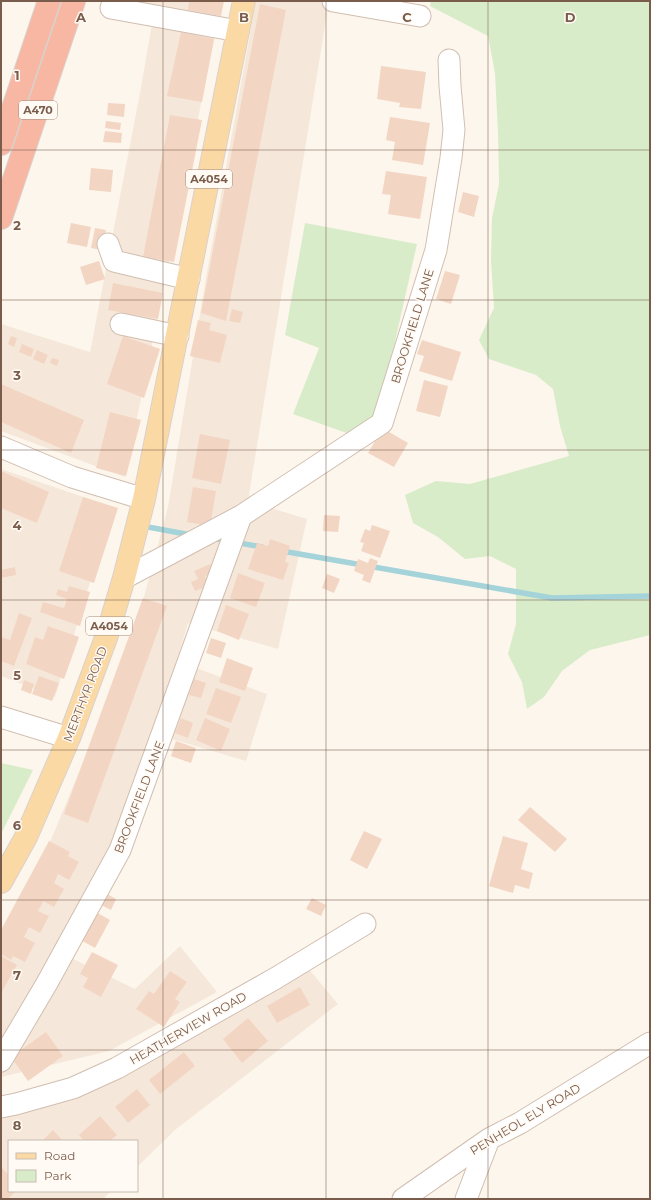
<svg xmlns="http://www.w3.org/2000/svg" width="651" height="1200" viewBox="0 0 651 1200" font-family="Montserrat,sans-serif">
  <style>
    .residential { fill: #f5e8da }
    .green { fill: #d8ecc9 }
    .lines { fill: none; stroke-linecap: round; stroke-linejoin: round }
    .stream { stroke: #a5d3da; stroke-width: 5.5 }
    .building { fill: #f3d5c3 }
    .minor-casing { stroke: #d1beb0; stroke-width: 23 }
    .major-casing { stroke: #dad1cd; stroke-width: 24 }
    .highway-casing { stroke: #dad1cd; stroke-width: 24 }
    .minor { stroke: #fff; stroke-width: 21 }
    .major { stroke: #fbd9a5; stroke-width: 22 }
    .highway { stroke: #f7b7a3; stroke-width: 22 }
    .grid { fill: none; stroke: #7a5c4d; stroke-width: 1; stroke-opacity: 0.55 }
    .labels { text-anchor: middle; dominant-baseline: central; stroke-width: 3; stroke-linejoin: round; paint-order: stroke }
    .shield { fill: #fffaf3; stroke: #a28b7f; stroke-width: 1 }
    .shield-label { font-size: 11px; font-weight: bold; fill: #7a5c4d }
    .street-label { font-size: 12px; fill: #7a5c4d; stroke: #fffaf3 }
    .grid-label { font-size: 13px; text-anchor: middle; font-weight: bold; fill: #7a5c4d; stroke: #fffaf3; stroke-width: 3; stroke-linejoin: round; paint-order: stroke }
  </style>
  <rect width="100%" height="100%" fill="#fdf6ec"/>
  <path class="residential" d="M112,1H222L125,477L1,431V324L90,352L140,93L154,12Z
    M256,1H329L248,501L307,519L278,649L188,623L177,661L267,694L246,761L155,734L131,813L61,953L135,989L180,946L217,992L109,1051L1,1077V949L10,939L131,646L168,507L207,272Z
    M1,469L113,507L55,697L1,676Z
    M302,961L338,1004L175,1130L137,1167V1141H9V1191H111L103,1199H1V1102L30,1100L139,1054Z"/>
  <path class="green" d="M431,1H650V635L590,650L562,671L544,697L527,709L522,682L508,654L516,624V569L490,556L465,559L438,537L413,523L405,495L436,481L470,484L569,456L560,426L553,389L536,375L489,359L479,340L494,308L491,260L492,218L499,184L498,133L495,73L488,36L430,6Z
    M305,223L417,244L378,417L355,436L293,414L319,348L285,335Z
    M1,763L33,770L1,834Z"/>
  <g class="lines">
    <path class="stream" d="M148,527L191,535
      M212,538L262,547
      M282,551L552,598L650,596"/>
  </g>
  <path class="building" d="M189,1H224L221,16L188,10Z
    M260,4L286,10L226,321L201,313Z
    M181,32L214,39L202,102L167,96Z
    M381,66L426,72L421,109L399,107L400,103L377,99Z
    M108,103L125,104L124,117L107,115Z
    M170,115L202,120L174,262L143,257Z
    M390,117L430,123L423,165L392,160L395,142L386,140Z
    M106,121L121,123L120,130L105,128Z
    M105,131L122,133L121,143L103,142Z
    M91,168L113,170L111,192L89,190Z
    M386,171L427,177L420,219L388,214L391,195L382,194Z
    M463,192L479,196L474,217L458,212Z
    M71,223L91,227L87,247L67,243Z
    M95,228L106,230L102,250L91,248Z
    M99,261L105,279L86,285L80,267Z
    M445,271L460,275L451,304L436,299Z
    M113,283L163,293L158,319L108,310Z
    M232,309L243,312L240,323L229,321Z
    M198,320L211,323L209,330L227,335L220,363L190,356Z
    M11,336L17,338L14,347L8,344Z
    M123,336L160,349L144,398L107,384Z
    M422,340L461,352L452,381L419,371L424,356L417,354Z
    M22,344L34,349L31,357L19,352Z
    M37,350L48,355L44,364L33,359Z
    M52,358L59,360L57,366L50,363Z
    M424,380L448,386L440,417L416,411Z
    M1,384L84,420L71,453L1,422Z
    M110,412L141,420L126,476L96,468Z
    M387,421L393,425L389,432L408,443L394,467L368,453Z
    M200,434L230,440L221,484L192,478Z
    M1,471L49,492L37,523L1,508Z
    M193,487L216,491L210,526L187,522Z
    M83,497L118,508L94,583L59,571Z
    M324,515L340,516L338,532L323,531Z
    M372,525L390,531L380,558L361,551L364,543L360,542L365,529L370,531Z
    M270,539L290,546L285,562L289,563L283,580L248,569L257,543L268,546Z
    M370,558L378,561L370,583L362,580L364,575L354,571L358,559L368,563Z
    M210,564L214,573L205,576L209,586L195,591L191,582L198,579L194,571Z
    M15,567L16,575L1,578V570Z
    M238,573L265,583L256,607L230,598Z
    M327,574L340,579L334,593L322,588Z
    M69,586L90,592L80,626L40,612L43,602L64,608L67,599L56,595L58,589L67,592Z
    M143,598L167,606L88,823L64,814Z
    M226,605L249,614L239,640L217,631Z
    M19,613L32,618L14,666L1,661V637L10,640Z
    M48,626L79,637L64,679L26,664L35,637L43,640Z
    M211,638L226,643L221,658L206,653Z
    M227,658L253,668L245,691L219,682Z
    M39,676L59,683L52,701L32,694Z
    M194,679L206,683L201,698L189,695Z
    M24,680L34,684L31,694L21,690Z
    M216,688L241,697L231,723L206,714Z
    M181,718L193,723L188,738L175,733Z
    M205,718L230,729L221,751L196,740Z
    M176,741L196,748L191,763L171,756Z
    M530,807L567,839L555,852L518,820Z
    M364,831L382,839L367,869L350,860Z
    M503,836L528,843L521,869L533,873L529,889L515,885L513,893L489,886Z
    M49,841L70,852L68,856L79,862L69,880L58,874L56,879L54,883L64,889L54,907L43,901L41,906L38,911L49,916L40,933L29,927L24,937L35,943L25,962L13,956L11,960L1,954V930Z
    M107,894L116,899L111,910L101,905Z
    M312,898L326,905L321,916L306,909Z
    M94,911L110,920L95,948L79,939Z
    M92,952L118,965L101,997L83,987L88,978L80,974Z
    M1,956L17,965L1,993Z
    M170,971L187,982L175,999L180,1002L164,1027L136,1009L149,991L154,994Z
    M300,987L310,1005L277,1023L267,1006Z
    M248,1018L268,1041L242,1063L223,1039Z
    M46,1032L63,1056L28,1081L11,1057Z
    M184,1052L195,1066L160,1094L149,1080Z
    M137,1089L150,1105L128,1123L115,1107Z
    M100,1116L117,1135L110,1141H84L79,1135Z
    M53,1130L63,1141H42Z
    M1,1167L9,1175V1191H16L8,1199H1Z"/>
  <g class="lines">
    <g class="minor-casing">
      <path id="minor" d="M333,1L420,16
        M111,8L238,31
        M108,244L114,261L189,279
        M121,324L178,336
        M1,447L72,477L144,499
        M124,578L241,516L382,423L436,250L451,158L454,130L450,86L449,60
        M1,717L69,738
        M1,1061L47,983L120,850L241,516
        M1,1107L16,1104L73,1088L117,1068L276,978L365,924
        M403,1199L489,1139L520,1123L650,1043
        M466,1199L489,1139"/>
    </g>
    <g class="major-casing">
      <path id="major" d="M1,882L26,837L69,738L107,635L124,578L144,499L244,1"/>
    </g>
    <g class="highway-casing">
      <path id="highway" d="M1,144L49,1
        M1,218L74,1"/>
    </g>
    <use href="#minor" class="minor"/>
    <use href="#major" class="major"/>
    <use href="#highway" class="highway"/>
  </g>
  <path class="grid" d="M163,1V1199M326,1V1199M488,1V1199M1,150H650M1,300H650M1,450H650M1,600H650M1,750H650M1,900H650M1,1050H650"/>
  <g class="labels">
    <g class="shield">
      <rect x="19" y="101" width="38" height="18" rx="3"/>
      <rect x="186" y="170" width="46" height="18" rx="3"/>
      <rect x="86" y="617" width="46" height="18" rx="3"/>
    </g>
    <g class="shield-label">
      <text x="38" y="110">A470</text>
      <text x="209" y="179">A4054</text>
      <text x="109" y="626">A4054</text>
    </g>
    <g class="street-label">
      <text transform="translate(412 326) rotate(-73)">BROOKFIELD LANE</text>
      <text transform="translate(85 694) rotate(-69)">MERTHYR ROAD</text>
      <text transform="translate(139 797) rotate(-69)">BROOKFIELD LANE</text>
      <text transform="translate(188 1028) rotate(-30)">HEATHERVIEW ROAD</text>
      <text transform="translate(525 1119) rotate(-31)">PENHEOL ELY ROAD</text>
    </g>
  </g>
  <g class="grid-label">
    <text x="81" y="22">A</text>
    <text x="244" y="22">B</text>
    <text x="407" y="22">C</text>
    <text x="570" y="22">D</text>
    <text x="17" y="80">1</text>
    <text x="17" y="230">2</text>
    <text x="17" y="380">3</text>
    <text x="17" y="530">4</text>
    <text x="17" y="680">5</text>
    <text x="17" y="830">6</text>
    <text x="17" y="980">7</text>
    <text x="17" y="1130">8</text>
  </g>
  <rect width="651" height="1200" fill="none" stroke="#7a5c4d" stroke-width="4"/>
  <rect x="8" y="1140" width="130" height="52" fill="#fffaf3" stroke="#cabbb1"/>
  <rect x="16" y="1153" width="20" height="6" fill="#fbd9a5" stroke="#cabbb1"/>
  <text x="44" y="1160" font-size="12" fill="#7a5c4d">Road</text>
  <rect x="16" y="1170" width="20" height="12" fill="#d8ecc9" stroke="#cabbb1"/>
  <text x="44" y="1180" font-size="12" fill="#7a5c4d">Park</text>
</svg>
